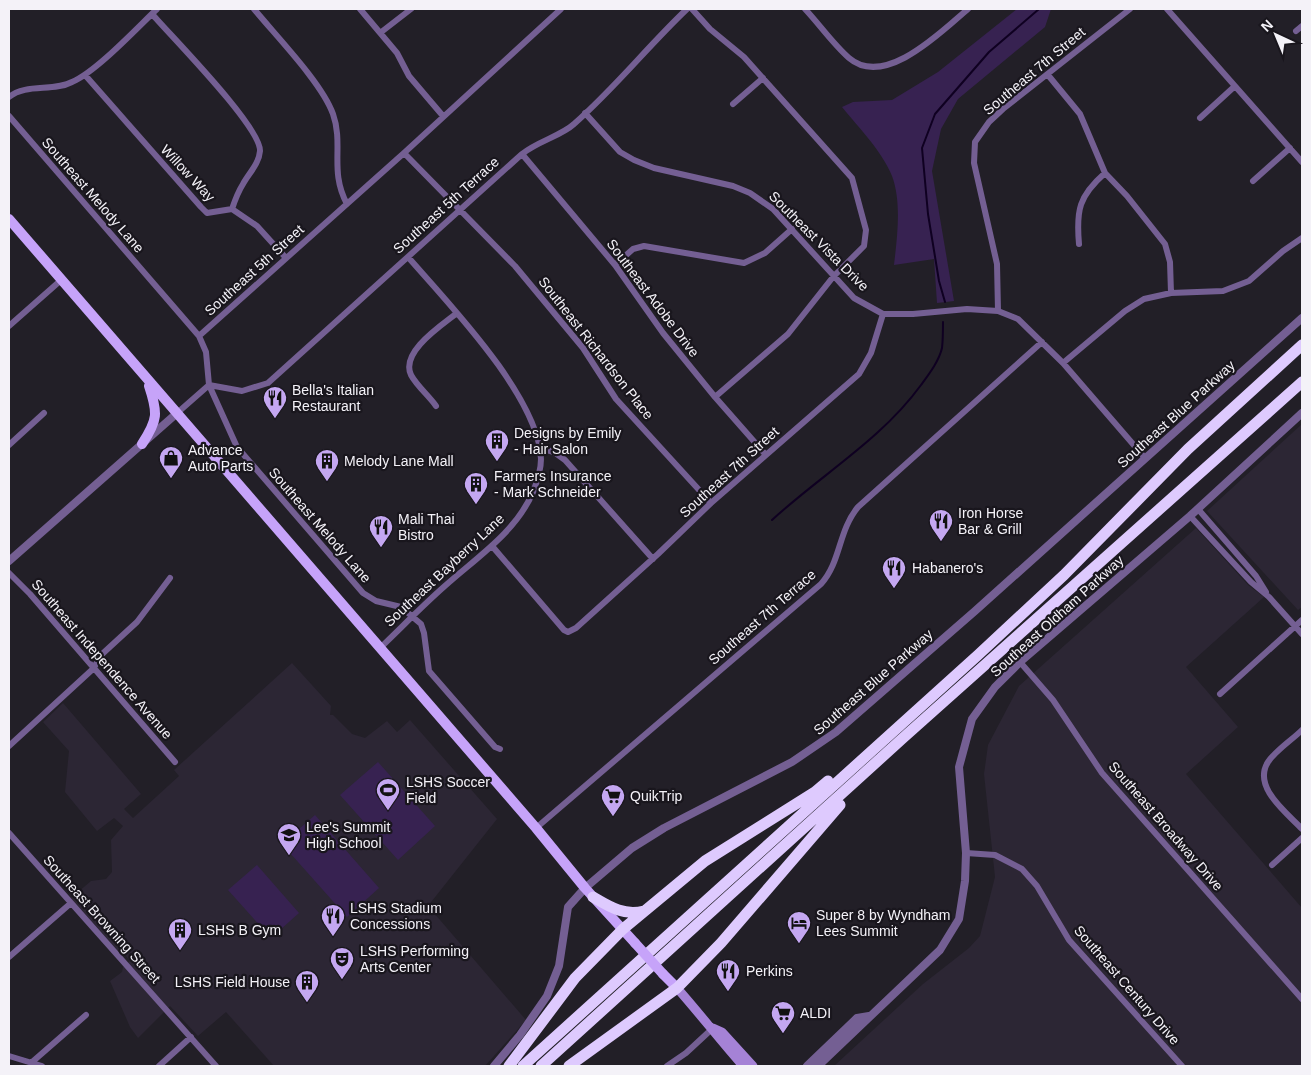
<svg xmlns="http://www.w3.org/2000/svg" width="1311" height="1075" viewBox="0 0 1311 1075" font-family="Helvetica,sans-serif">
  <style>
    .built { fill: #2c2634 }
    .green { fill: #372251 }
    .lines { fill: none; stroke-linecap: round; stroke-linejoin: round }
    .stream { stroke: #0f0021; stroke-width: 2 }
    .minor { stroke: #745f93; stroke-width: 6 }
    .tertiary { stroke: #745f93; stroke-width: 8 }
    .secondary { stroke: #a582d6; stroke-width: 9 }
    .primary { stroke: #c6a3f9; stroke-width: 10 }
    .motorway { stroke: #decafe; stroke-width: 11 }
    .primary-bridge { stroke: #c6a3f9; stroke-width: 10 }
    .labels { text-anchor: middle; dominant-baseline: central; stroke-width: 4.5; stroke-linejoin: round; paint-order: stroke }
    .street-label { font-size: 14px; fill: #f4f2f8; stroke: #19161d }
    .poi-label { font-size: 14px; fill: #f4f2f8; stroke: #19161d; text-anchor: start }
  </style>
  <rect width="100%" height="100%" fill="#221f27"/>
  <path class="built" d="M1302,424V607L1298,610L1207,511Z
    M1196,528L1248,585L1264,597L1186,667L1238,727L1186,774L1302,908V1066H834L923,984L969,948L980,936L995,877L984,774L988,745L1019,686Z
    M292,663L331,706L330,715H333L352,734L365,738L387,721L397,732L410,720L497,819L428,906L526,1020L485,1066H274L226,1012L198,1036L170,1006L138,1038L130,1027L110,981L122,972L123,967L130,961L121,950H117L71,898L91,881L106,879L112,872L111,840L123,826L114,818L97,831L65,792L69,751L43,722L63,703L141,794L124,809L133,818L179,776L174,770Z"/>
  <path class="green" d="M1017,9H1051L1045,27L958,99L941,129L932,171L954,301L937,303L934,259L894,265C897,238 902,203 892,176C882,151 859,128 842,107L853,102L892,100L938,72Z
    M378,762L435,826L398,860L340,795Z
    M315,815L379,888L347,917L282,844Z
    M257,865L299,913L271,938L228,890Z"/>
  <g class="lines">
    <path class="stream" d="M945,302L939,281L928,214L922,148L935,114L989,52L1039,9
      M772,520C822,474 881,440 921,385C929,374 939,361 942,348C943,340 943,330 943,322"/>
    <path class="minor" d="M254,9C276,36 322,83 333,114C344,145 329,171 347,204
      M360,9L397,53L409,76L443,116
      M692,9L710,29L744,57L852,178L866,230L864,246L833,277L788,334L715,397
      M805,9C820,25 833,44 849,58C885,89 942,31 968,9
      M1167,9L1302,162
      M152,14C171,36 261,127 260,151C259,164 249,173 243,184C238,192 235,200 232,209
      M1296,31L1302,26
      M380,33L411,9
      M85,75L201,207L207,213L232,209L257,226L286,258
      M1048,75L1080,114L1105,173L1127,196L1165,244L1170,262L1171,293
      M9,97C26,83 53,92 72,82C96,72 137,28 157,9
      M733,104L763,78
      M585,113L620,152L634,160L654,168L733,186L750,193L773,209L854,298L883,314H913L967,309L998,311L1018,319L1063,363L1145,458
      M9,116L199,336L206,352L209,385L237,447L363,593L376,601L401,607L421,624L424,633L429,671L495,747L500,749
      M1200,118L1235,86
      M404,153L515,266L583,348L616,399L711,503
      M522,154L615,265L663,333L715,397L766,455
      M1253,181L1290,148
      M1079,244C1076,210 1079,196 1105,173
      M615,265L633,249L644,246L744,263L765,253L792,229
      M998,311L997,264L974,163L975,142L989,122L1003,109L1130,9
      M9,326L60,281
      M199,336L404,153L561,9
      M1063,363L1125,311L1144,299L1171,293L1223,291L1249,281L1283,251L1302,238
      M209,385L242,391L268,383L522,154C538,141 561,136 574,124C615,88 648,46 687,9
      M436,406C429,396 417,386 411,375C400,352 442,325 457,313
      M176,414L209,385
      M9,445L44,413
      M539,448L554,452L565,460L653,559
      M1198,509L1256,576L1266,592
      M1190,516L1251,582L1269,597L1302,634
      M492,546L564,630L568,632L576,628L658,554L711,503L859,374L871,353L883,314
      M9,573L30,594L175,762
      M380,648C402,627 423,605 446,585C476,558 516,532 533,492C537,482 541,470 541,459C539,397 448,303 408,257
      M1020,662L1053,700L1102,773L1302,999
      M1220,694L1302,620
      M1302,730C1292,740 1276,750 1268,762C1252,787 1287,813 1302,829
      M9,746L94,668L100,656L137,622L170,578
      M536,828L821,584C841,562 838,531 858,507L1042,342
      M9,833L216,1066
      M966,853L995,855L1022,869L1037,886L1069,940L1182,1066
      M1272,865L1302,838
      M9,957L71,903
      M9,1056L42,1066
      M31,1063L86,1015
      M159,1066L191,1037
      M667,1066L686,1053L713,1028"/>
    <path class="tertiary" d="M9,561L176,414
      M494,1066L520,1035L547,996L559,966L568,907L585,888L632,848L664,828L792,762L836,732L975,611L1302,318
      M807,1066L857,1018L869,1016
      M818,1066L940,950L959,919L965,881L966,853L959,767L972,719L995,687L1020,662L1190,516L1302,413"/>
    <path class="secondary" d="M677,988C700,1014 720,1040 743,1066
      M713,1028L722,1032L753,1066"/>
    <path class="primary" d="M9,219L536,828L585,888L635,943
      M142,444C158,420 158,413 149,386
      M663,974L677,988"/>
    <path class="motorway" d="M593,897C610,907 624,916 644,911
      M509,1066L575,978L623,929L705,861L815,792L828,781
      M523,1066L978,655L1064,575L1188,449L1302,345
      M541,1066L903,738L1302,382
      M569,1066L677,988L721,943L840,805"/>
    <path class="primary-bridge" d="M635,943L663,974"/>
  </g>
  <defs>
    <g id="restaurant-pin" transform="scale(1.25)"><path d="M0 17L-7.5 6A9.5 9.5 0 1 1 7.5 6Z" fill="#c4a7f1" stroke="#19161d"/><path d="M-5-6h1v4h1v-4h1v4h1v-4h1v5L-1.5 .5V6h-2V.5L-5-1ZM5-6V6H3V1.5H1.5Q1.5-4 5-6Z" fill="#111"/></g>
    <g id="building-pin" transform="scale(1.25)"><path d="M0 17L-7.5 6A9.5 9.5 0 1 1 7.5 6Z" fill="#c4a7f1" stroke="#19161d"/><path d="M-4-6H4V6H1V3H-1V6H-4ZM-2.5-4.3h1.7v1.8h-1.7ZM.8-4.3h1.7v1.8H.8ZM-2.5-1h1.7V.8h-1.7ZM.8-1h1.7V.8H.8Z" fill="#111"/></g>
    <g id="shop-pin" transform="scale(1.25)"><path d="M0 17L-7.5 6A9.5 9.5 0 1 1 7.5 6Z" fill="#c4a7f1" stroke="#19161d"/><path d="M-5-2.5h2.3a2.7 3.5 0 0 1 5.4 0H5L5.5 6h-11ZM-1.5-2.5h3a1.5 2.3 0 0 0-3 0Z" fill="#111"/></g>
    <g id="stadium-pin" transform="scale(1.25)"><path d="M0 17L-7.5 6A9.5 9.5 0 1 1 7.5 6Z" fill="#c4a7f1" stroke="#19161d"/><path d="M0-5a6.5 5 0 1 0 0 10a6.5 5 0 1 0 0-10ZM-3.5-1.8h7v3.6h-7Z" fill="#111"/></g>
    <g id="supermarket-pin" transform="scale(1.25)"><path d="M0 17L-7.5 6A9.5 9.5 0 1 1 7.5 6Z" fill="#c4a7f1" stroke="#19161d"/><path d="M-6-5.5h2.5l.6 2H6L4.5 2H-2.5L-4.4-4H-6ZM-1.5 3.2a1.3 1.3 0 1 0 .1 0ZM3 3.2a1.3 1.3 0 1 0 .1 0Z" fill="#111"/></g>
    <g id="school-pin" transform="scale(1.25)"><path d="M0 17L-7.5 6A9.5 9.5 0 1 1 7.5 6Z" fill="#c4a7f1" stroke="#19161d"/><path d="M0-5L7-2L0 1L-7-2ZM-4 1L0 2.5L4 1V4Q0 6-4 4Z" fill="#111"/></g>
    <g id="hotel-pin" transform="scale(1.25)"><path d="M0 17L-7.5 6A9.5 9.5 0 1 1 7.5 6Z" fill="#c4a7f1" stroke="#19161d"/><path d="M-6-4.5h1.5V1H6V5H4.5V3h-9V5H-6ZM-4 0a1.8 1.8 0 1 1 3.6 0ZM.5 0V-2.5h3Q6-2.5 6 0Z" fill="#111"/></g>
    <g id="theatre-pin" transform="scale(1.25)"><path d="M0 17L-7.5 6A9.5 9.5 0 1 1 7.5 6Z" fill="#c4a7f1" stroke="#19161d"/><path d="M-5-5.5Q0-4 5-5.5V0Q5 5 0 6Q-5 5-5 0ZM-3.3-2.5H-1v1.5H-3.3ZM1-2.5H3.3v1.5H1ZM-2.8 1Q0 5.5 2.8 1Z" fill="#111"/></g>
  </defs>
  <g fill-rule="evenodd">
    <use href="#restaurant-pin" x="275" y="398"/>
    <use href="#building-pin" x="497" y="441"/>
    <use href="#shop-pin" x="171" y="458"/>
    <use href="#building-pin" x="327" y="461"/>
    <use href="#building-pin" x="476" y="484"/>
    <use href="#restaurant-pin" x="941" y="521"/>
    <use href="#restaurant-pin" x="381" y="527"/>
    <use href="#restaurant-pin" x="894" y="568"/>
    <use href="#stadium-pin" x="388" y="790"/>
    <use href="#supermarket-pin" x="613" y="796"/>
    <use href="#school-pin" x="289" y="835"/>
    <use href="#restaurant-pin" x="333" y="916"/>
    <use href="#hotel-pin" x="799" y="923"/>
    <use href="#building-pin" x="180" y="930"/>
    <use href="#theatre-pin" x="342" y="959"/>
    <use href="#restaurant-pin" x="728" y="971"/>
    <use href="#building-pin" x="307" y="982"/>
    <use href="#supermarket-pin" x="783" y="1013"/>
  </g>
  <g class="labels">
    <g class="street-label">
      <text transform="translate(1034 71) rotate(-40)">Southeast 7th Street</text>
      <text transform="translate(188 173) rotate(47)">Willow Way</text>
      <text transform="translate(93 195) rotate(49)">Southeast Melody Lane</text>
      <text transform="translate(446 205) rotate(-42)">Southeast 5th Terrace</text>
      <text transform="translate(819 241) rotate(45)">Southeast Vista Drive</text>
      <text transform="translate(254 270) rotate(-42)">Southeast 5th Street</text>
      <text transform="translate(653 298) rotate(53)">Southeast Adobe Drive</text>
      <text transform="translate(596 348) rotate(52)">Southeast Richardson Place</text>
      <text transform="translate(1176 414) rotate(-42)">Southeast Blue Parkway</text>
      <text transform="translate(729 472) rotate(-42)">Southeast 7th Street</text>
      <text transform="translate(320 525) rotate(49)">Southeast Melody Lane</text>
      <text transform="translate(444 570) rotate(-43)">Southeast Bayberry Lane</text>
      <text transform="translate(1057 616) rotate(-42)">Southeast Oldham Parkway</text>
      <text transform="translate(762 617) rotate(-41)">Southeast 7th Terrace</text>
      <text transform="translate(102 659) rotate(49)">Southeast Independence Avenue</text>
      <text transform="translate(873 682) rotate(-41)">Southeast Blue Parkway</text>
      <text transform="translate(1166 826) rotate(49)">Southeast Broadway Drive</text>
      <text transform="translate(102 919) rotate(48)">Southeast Browning Street</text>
      <text transform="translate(1127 985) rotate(49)">Southeast Century Drive</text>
    </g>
    <g class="poi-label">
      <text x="292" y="390">Bella's Italian<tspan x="292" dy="16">Restaurant</tspan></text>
      <text x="514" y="433">Designs by Emily<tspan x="514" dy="16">- Hair Salon</tspan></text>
      <text x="188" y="450">Advance<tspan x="188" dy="16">Auto Parts</tspan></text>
      <text x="344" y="461">Melody Lane Mall</text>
      <text x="494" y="476">Farmers Insurance<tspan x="494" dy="16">- Mark Schneider</tspan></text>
      <text x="958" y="513">Iron Horse<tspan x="958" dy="16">Bar &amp; Grill</tspan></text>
      <text x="398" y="519">Mali Thai<tspan x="398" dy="16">Bistro</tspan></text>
      <text x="912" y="568">Habanero's</text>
      <text x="406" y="782">LSHS Soccer<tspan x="406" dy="16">Field</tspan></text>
      <text x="630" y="796">QuikTrip</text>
      <text x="306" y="827">Lee's Summit<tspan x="306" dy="16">High School</tspan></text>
      <text x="350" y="908">LSHS Stadium<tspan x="350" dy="16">Concessions</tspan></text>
      <text x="816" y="915">Super 8 by Wyndham<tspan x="816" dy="16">Lees Summit</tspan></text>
      <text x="198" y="930">LSHS B Gym</text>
      <text x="360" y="951">LSHS Performing<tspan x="360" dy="16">Arts Center</tspan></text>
      <text x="746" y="971">Perkins</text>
      <text x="290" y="982" text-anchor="end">LSHS Field House</text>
      <text x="800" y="1013">ALDI</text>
    </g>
  </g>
  <rect width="1311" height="1075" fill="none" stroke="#f4f2f8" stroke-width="20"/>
  <g transform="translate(1276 35) rotate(316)" stroke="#19161d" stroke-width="4" paint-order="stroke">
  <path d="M0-4L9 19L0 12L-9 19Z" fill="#f4f2f8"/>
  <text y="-8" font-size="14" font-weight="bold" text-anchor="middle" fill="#f4f2f8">N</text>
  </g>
</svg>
